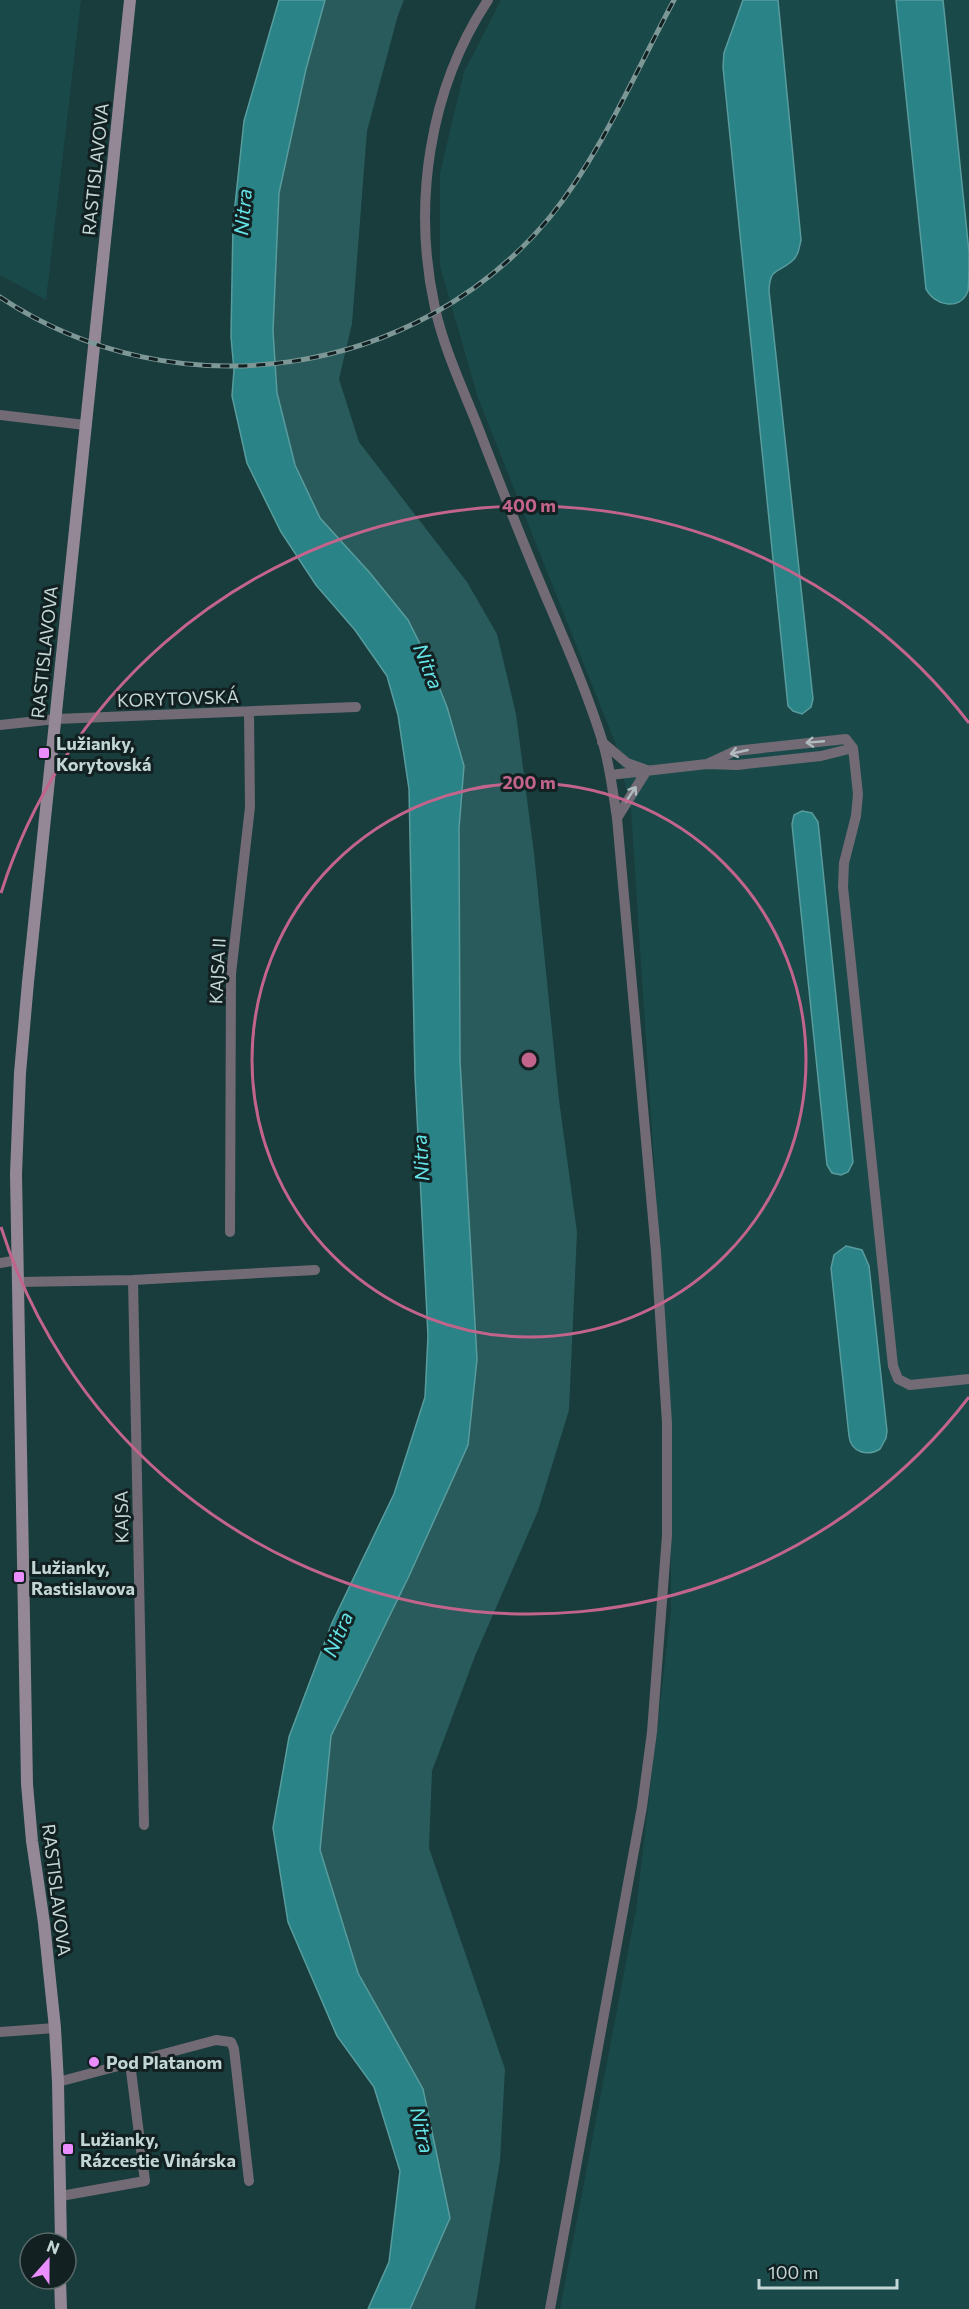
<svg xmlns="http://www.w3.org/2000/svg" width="969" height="2309" viewBox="0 0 969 2309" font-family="Commissioner,sans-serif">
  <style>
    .built { fill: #1a494a }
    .green { fill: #295b5c }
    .water { fill: #2a8386; stroke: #589c9e; stroke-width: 1.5 }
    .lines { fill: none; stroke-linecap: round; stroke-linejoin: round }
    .street { stroke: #726a74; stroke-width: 10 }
    .secondary { stroke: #948796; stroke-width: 12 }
    .rail-casing { stroke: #7d9797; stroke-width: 5 }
    .rail { stroke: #122021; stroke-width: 3; stroke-dasharray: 9; stroke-linecap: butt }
    .oneway { stroke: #afbbbe }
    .ring { fill: none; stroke: #c2648c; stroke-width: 3 }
    .poi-dot { fill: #ea8dfd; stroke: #122021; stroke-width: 2 }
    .labels { text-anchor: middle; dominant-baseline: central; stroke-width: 6; stroke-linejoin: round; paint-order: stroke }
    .street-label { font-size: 18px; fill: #c3d6d6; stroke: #122021 }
    .poi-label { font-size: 18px; font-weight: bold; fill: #c3d6d6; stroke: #122021; text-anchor: start }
    .water-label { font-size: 20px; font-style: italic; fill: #65e4e8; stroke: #122021 }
    .centre { fill: #c2648c; stroke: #122021; stroke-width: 3 }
    .ring-label { font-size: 18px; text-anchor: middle; font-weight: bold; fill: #c2648c; stroke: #122021; stroke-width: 6; stroke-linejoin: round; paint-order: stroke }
  </style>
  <rect width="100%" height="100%" fill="#193c3d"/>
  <path class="built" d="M0,0H81L46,300L0,275Z
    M501,0H969V2309H560L636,1910L671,1610V1424L631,810L616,745L478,398L440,266V173L464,72Z"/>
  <path class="green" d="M325,0H404L398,15L367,131L352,324L339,379L359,442L467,582L497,634L516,714L534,853L559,1100L577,1232L569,1410L538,1511L475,1656L432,1771L429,1848L505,2069L500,2161L475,2309H410L450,2218L423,2089L358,1973L320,1850L331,1736L409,1576L477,1359L460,1061L459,828L464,766L447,707L429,662L408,620L370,573L320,518L295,465L277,393L273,331L279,193L306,69Z"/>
  <path class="water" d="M279,0H325L306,69L279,193L273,331L277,393L295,465L320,518L370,573L408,620L429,662L447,707L464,766L459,828L460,1061L477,1359L468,1445L409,1576L331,1736L320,1850L358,1973L423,2089L450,2218L410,2309H368L389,2262L400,2171L374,2087L337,2036L288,1922L273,1828L289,1737L332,1623L394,1494L425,1397L428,1336L415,1076L409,789L398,715L387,676L355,630L316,585L281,532L247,463L232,396L234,370L231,337L233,224L244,121Z
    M743,0H778L801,240C799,249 798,257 791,262C776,274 770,268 769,291L813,699L811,707L802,714L793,711L788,706L723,67L724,53Z
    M896,0H943L969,252C969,263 969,281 968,291C960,312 934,305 926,289Z
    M802,811L812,813L818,822L853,1162L848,1172L841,1175L832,1173L827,1165L792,824L794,815Z
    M846,1246L862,1250L869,1266L887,1431L886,1438L880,1449C867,1457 851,1452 849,1436L831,1268L834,1255Z"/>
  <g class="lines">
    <path class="street" d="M488,0C429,89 412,204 435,308C444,349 463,389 478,427C496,474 514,520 533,566C557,624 584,682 603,743C610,767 613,793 617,818L656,1252L667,1423V1535L652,1732L642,1807L550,2309
      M0,415L85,425
      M0,725L56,719L356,707
      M602,742L627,763L644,769
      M707,764L735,751L846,739L853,748L858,794L856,816L844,863L843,887L893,1366L898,1379L910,1385L969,1379
      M610,775L707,764L737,765L774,761L821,756L853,748
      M617,818L647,770
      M230,1232L231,974L250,807L249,712
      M0,1263L18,1260
      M133,1280L144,1825
      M19,1282L133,1280L315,1270
      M0,2032L55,2028
      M58,2082L216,2040L231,2042L234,2049L249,2181
      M61,2196L145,2181L130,2063"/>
    <path class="secondary" d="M61,2243L58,2082L55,2028L44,1923L32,1841L27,1784L16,1174L20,1073L28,982L130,0
      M60,2279L61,2309"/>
    <g class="rail-casing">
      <path id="rail" d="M0,297C175,414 416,379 550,217C601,154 636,71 674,0"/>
    </g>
    <use href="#rail" class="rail"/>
  </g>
  <defs><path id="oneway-shaft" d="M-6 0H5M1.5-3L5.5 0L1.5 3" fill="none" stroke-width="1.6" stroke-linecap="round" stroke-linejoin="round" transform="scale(1.5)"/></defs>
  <g class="oneway">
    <use href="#oneway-shaft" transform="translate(815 742) rotate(175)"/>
    <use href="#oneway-shaft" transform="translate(739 752) rotate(167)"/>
    <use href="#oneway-shaft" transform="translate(631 794) rotate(-56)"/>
  </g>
  <g class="ring">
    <circle cx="529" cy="1060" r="277"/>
    <path d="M969 1397A554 554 0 0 1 1 1227M1 893A554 554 0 0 1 969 723"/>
  </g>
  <g class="poi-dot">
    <rect x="38" y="747" width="12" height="12" rx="3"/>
    <rect x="13" y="1571" width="12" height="12" rx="3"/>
    <circle cx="94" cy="2062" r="6"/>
    <rect x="62" y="2143" width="12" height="12" rx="3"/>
  </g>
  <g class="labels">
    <g class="street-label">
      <text transform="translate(95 169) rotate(-84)">RASTISLAVOVA</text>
      <text transform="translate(44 652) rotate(-84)">RASTISLAVOVA</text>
      <text transform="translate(178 698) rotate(-2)">KORYTOVSKÁ</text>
      <text transform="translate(217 971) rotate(-87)">KAJSA II</text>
      <text transform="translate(121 1517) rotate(-91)">KAJSA</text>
      <text transform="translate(57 1890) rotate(83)">RASTISLAVOVA</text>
    </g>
    <g class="poi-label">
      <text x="56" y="743">Lužianky,<tspan x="56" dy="21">Korytovská</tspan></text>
      <text x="31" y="1567">Lužianky,<tspan x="31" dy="21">Rastislavova</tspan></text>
      <text x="106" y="2062">Pod Platanom</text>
      <text x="80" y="2139">Lužianky,<tspan x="80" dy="21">Rázcestie Vinárska</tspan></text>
    </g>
    <g class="water-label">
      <text transform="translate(242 212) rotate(-85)">Nitra</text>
      <text transform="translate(429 666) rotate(68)">Nitra</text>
      <text transform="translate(420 1158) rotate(-94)">Nitra</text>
      <text transform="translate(337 1634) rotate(-67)">Nitra</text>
      <text transform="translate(423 2130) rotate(77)">Nitra</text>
    </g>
  </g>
  <circle cx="529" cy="1060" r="9" class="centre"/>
  <g class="ring-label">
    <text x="529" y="512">400 m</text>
    <text x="529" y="789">200 m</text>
  </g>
  <g transform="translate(48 2261) rotate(21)"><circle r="28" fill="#122021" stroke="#596969" stroke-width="1.5"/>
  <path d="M0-4.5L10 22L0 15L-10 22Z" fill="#ea8dfd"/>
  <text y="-9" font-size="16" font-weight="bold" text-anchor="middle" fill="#c3d6d6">N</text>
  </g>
  <path d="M759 2279v9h138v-9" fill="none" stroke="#c3d6d6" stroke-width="3"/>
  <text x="768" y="2279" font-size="18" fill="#c3d6d6" stroke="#122021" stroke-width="4.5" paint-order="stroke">100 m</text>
</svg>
